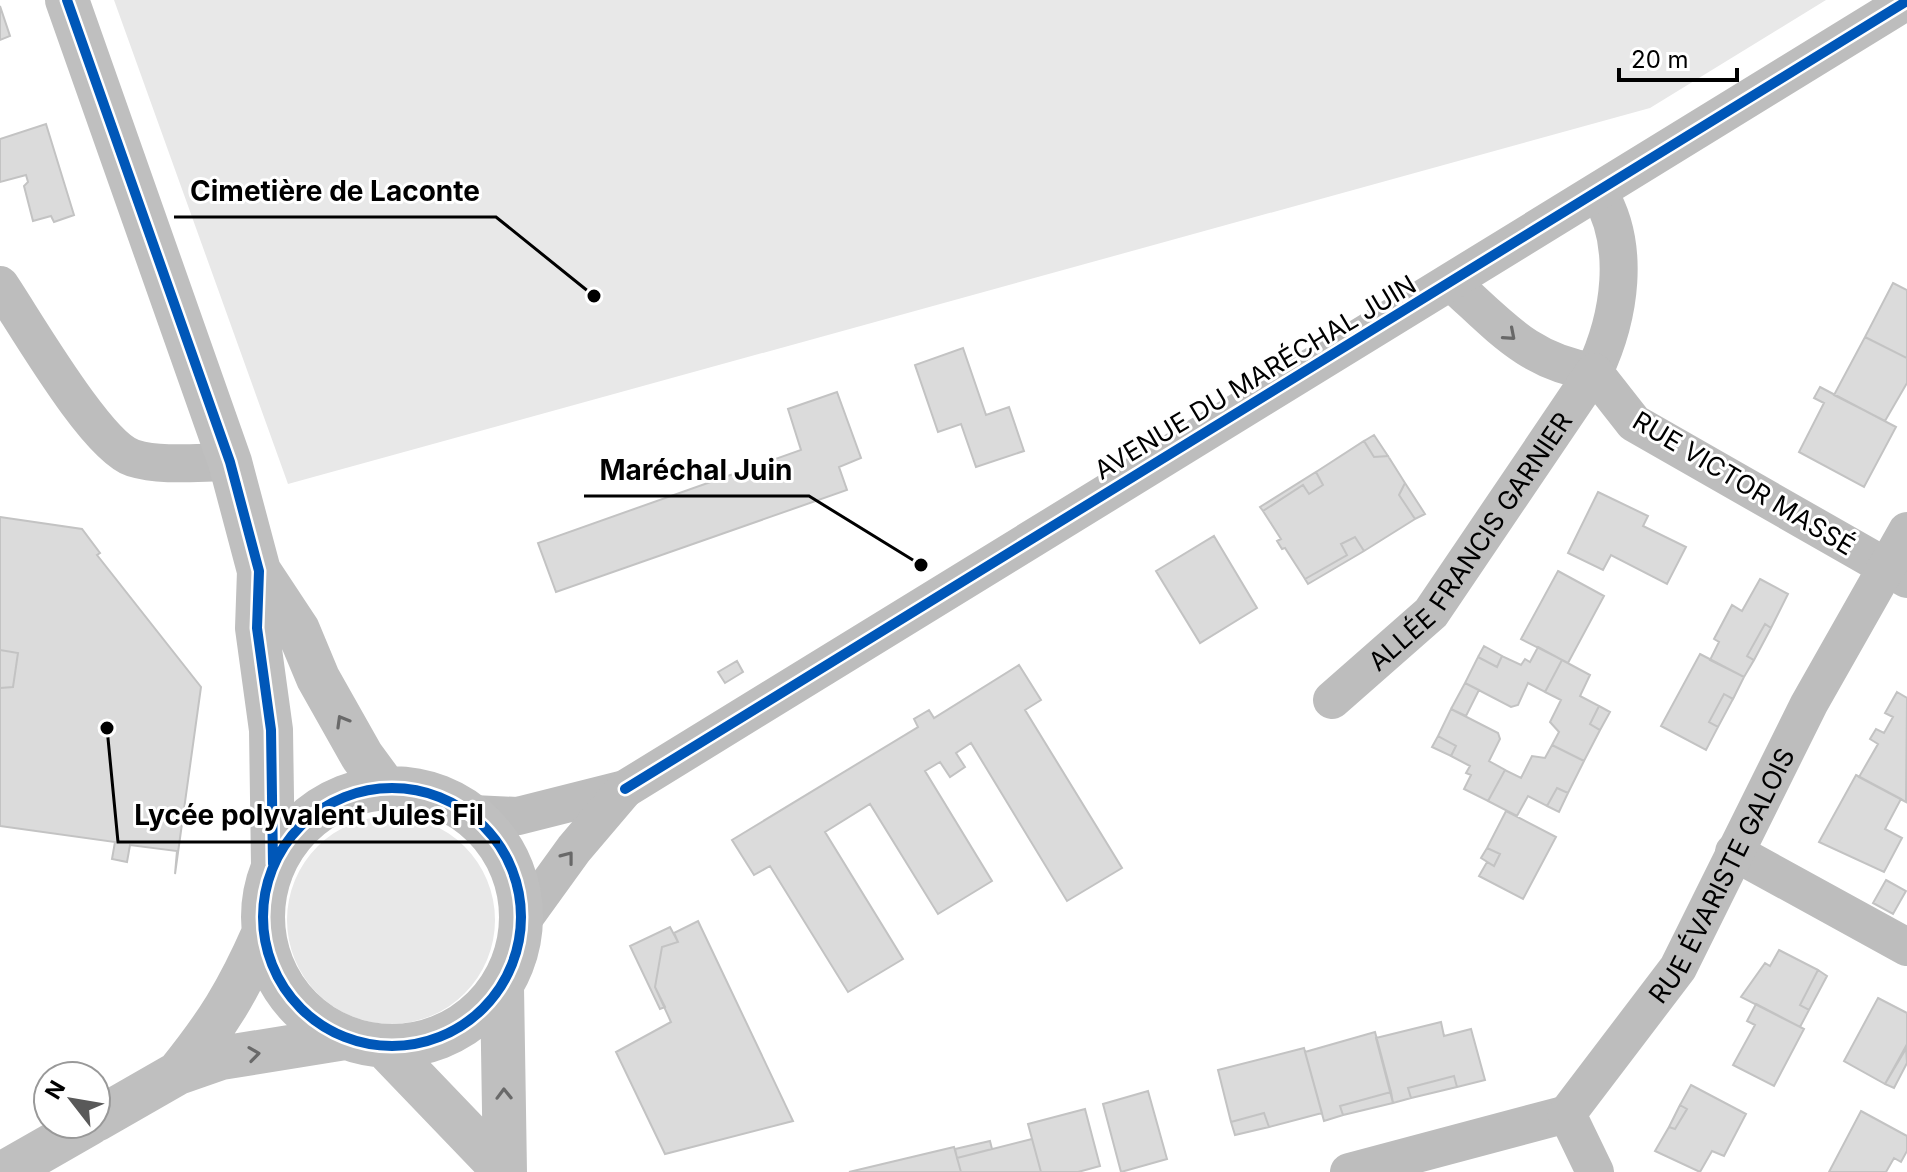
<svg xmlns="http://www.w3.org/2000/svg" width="1907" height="1172" viewBox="0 0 1907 1172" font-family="Inter,sans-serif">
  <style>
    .green { fill: #e8e8e8 }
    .building { fill: #dbdbdb; stroke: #c3c3c3; stroke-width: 2 }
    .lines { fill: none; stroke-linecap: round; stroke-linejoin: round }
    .street { stroke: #bdbdbd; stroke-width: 38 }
    .secondary { stroke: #bfbfbf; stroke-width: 44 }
    .cycleway-casing { stroke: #fff; stroke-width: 15 }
    .cycleway { stroke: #0057b8; stroke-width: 10 }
    .oneway { stroke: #686868 }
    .oneway2 { stroke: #696969 }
    .labels { text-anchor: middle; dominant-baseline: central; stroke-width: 6; stroke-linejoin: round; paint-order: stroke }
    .street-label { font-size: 26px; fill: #000; stroke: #fff }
    .leader { fill: none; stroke: #000; stroke-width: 3 }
    .callout-dot { fill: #000; stroke: #fff; stroke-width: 3 }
    .callout-label { font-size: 28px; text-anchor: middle; font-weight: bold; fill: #000; stroke: #fff; stroke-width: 6; stroke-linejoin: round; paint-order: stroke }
  </style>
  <rect width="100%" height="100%" fill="#fff"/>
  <path class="green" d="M114,0H1826L1650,108L288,484Z
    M287 920a104 104 0 1 1 208 0a104 104 0 1 1-208 0Z"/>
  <path class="building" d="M0,6L10,36L0,40Z
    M46,124L74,215L54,222L51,216L33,221L24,186L28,182L26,175L0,182V139Z
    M1893,283L1907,290V358L1865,337Z
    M1865,337L1907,358V383L1885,421L1834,395Z
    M963,348L986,415L1009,407L1024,451L976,467L961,424L938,432L915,365Z
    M1820,387L1896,427L1864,487L1799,452L1824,403L1814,398Z
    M837,392L861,458L839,467L847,490L556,592L538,543L801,450L788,409Z
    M1374,435L1388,456L1374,457L1364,441Z
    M1364,441L1374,457L1388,456L1405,483L1399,495L1415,519L1364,551L1355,537L1341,544L1347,555L1305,579L1285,548L1282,549L1277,541L1281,539L1263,511L1303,485L1309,494L1323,485L1316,472Z
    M1316,472L1323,485L1309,494L1303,485L1263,511L1260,507Z
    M1405,483L1425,514L1415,519L1399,495Z
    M1598,492L1648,516L1643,526L1686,547L1667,584L1611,555L1603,570L1568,553Z
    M0,517L82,529L100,553L97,555L201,687L175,874L177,851L130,845L127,862L112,859L115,842L0,826V688L13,687L18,653L0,650Z
    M1214,536L1257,608L1200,643L1156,571Z
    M1355,537L1364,551L1308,584L1305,579L1347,555L1341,544Z
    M1558,571L1604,596L1568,663L1521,639Z
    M1760,579L1788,594L1771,628L1765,624L1747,656L1754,660L1744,677L1710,660L1719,642L1714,639L1732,605L1742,611Z
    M1765,624L1771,628L1754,660L1747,656Z
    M1484,646L1502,656L1497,667L1478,657Z
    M1538,647L1562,660L1545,692L1528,683L1518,705L1511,707L1465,683L1478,657L1497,667L1502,656L1521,665L1525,659L1530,662Z
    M0,650L18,653L13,687L0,688Z
    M1700,654L1744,677L1733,699L1724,694L1709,722L1718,727L1706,750L1661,726Z
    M1562,660L1590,675L1580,696L1599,706L1590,724L1600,730L1584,761L1552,745L1559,732L1550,722L1561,700L1545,692Z
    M737,661L743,672L725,683L718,672Z
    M1019,665L1041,700L1025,710L1122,868L1067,901L971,743L956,753L965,767L950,777L940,762L925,771L992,881L938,914L870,804L825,832L903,959L848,992L770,866L754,875L732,840L918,727L914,719L929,710L934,718Z
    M1465,683L1479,690L1466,716L1451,709Z
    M1897,692L1907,698L1906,802L1859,777L1878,744L1870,739L1876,729L1884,733L1893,717L1885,713Z
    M1724,694L1733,699L1718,727L1709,722Z
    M1599,706L1610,712L1600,730L1590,724Z
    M1451,709L1498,733L1500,739L1489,761L1505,770L1488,801L1464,789L1471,775L1466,773L1470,766L1451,756L1456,746L1438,736Z
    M1438,736L1456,746L1451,756L1432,747Z
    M1552,745L1584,761L1568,793L1557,788L1547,806L1528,796L1517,816L1488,801L1505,770L1521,778L1532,756L1545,758Z
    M1856,775L1901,799L1885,829L1902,838L1884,872L1819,842Z
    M1557,788L1568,793L1559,812L1547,806Z
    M1506,811L1556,837L1523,899L1479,876L1487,862L1494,866L1500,854L1487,848Z
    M1487,848L1500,854L1494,866L1481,858Z
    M1886,880L1906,891L1893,914L1873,903Z
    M698,921L793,1121L665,1154L616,1052L671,1022L655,987L662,947L678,942L674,933Z
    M670,927L678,942L662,947L655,987L665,1007L660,1009L630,946Z
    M1779,950L1818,970L1800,1005L1809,1010L1800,1027L1741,997L1765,963L1770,966Z
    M1818,970L1827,976L1809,1010L1800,1005Z
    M1878,998L1907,1013V1047L1885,1084L1844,1061Z
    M1756,1004L1804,1029L1774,1086L1733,1065L1755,1025L1747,1021Z
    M1441,1022L1444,1036L1471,1029L1485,1080L1457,1087L1454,1076L1408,1088L1411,1098L1393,1103L1376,1038Z
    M1375,1032L1391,1092L1340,1106L1343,1115L1324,1121L1305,1052Z
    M1906,1046L1907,1063L1894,1088L1885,1084Z
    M1304,1048L1322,1113L1269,1127L1264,1113L1231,1122L1218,1070Z
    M1454,1076L1457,1087L1411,1098L1408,1088Z
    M1691,1085L1746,1114L1724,1156L1712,1151L1700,1172L1655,1151L1669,1127L1675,1129L1687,1109L1680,1105Z
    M1148,1091L1167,1159L1121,1172L1103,1104Z
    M1391,1092L1393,1103L1343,1115L1340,1106Z
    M1680,1105L1687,1109L1675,1129L1669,1127Z
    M1085,1109L1100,1166L1078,1172H1041L1028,1124Z
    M1861,1111L1907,1136V1151L1901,1162L1894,1158L1886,1172H1829Z
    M1264,1113L1269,1127L1235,1135L1231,1122Z
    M1032,1139L1041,1172H961L957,1158Z
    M990,1141L992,1149L957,1158L955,1149Z
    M954,1147L961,1172H849Z"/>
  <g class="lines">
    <g class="street">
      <path d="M1452,283C1500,326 1528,362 1594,372C1620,317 1631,246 1599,193"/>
      <path d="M0,285C25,322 96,446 133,458C162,467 200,462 230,462"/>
      <path id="s1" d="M1332,700L1431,613L1594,372L1634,423L1907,579"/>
      <path d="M473,814L518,816L625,789L1907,1"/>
      <path d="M1734,852L1907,947"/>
      <path d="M522,921L574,849L625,789"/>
      <path d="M1349,1172L1567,1114"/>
      <path id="s2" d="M1595,1172L1567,1114L1678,968L1809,704L1907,531"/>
    </g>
    <path class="secondary" d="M67,0L230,462L259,571L257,628L271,730L273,864
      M259,571L298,630L318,678L362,756L384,786
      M263 917a129 129 0 1 1 258 0a129 129 0 1 1-258 0Z
      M502,987L505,1172
      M385,1047L505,1172
      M178,1073C217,1025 238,991 263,934
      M96,1120L178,1073L221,1058L345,1038
      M5,1172L89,1124"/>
    <g class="cycleway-casing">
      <path id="cycleway" d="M67,0L230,462L259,571L257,628L271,730L273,864
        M263 917a129 129 0 1 1 258 0a129 129 0 1 1-258 0Z
        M625,789L1907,1"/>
    </g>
    <use href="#cycleway" class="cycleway"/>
  </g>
  <defs><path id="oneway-chevron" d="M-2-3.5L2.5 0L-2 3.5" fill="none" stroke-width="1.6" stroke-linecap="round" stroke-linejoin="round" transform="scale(2)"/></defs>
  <g class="oneway">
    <use href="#oneway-chevron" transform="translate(1510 335) rotate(41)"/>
    <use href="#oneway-chevron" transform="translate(568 857) rotate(-52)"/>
  </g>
  <g class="oneway2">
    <use href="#oneway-chevron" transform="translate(342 721) rotate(-120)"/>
    <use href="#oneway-chevron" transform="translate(254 1054) rotate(-8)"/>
    <use href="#oneway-chevron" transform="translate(504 1094) rotate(-91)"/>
  </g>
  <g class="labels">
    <g class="street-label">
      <text transform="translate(1255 377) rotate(-31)">AVENUE DU MARÉCHAL JUIN</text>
      <text transform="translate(1744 483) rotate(31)">RUE VICTOR MASSÉ</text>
      <text stroke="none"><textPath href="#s1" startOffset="212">ALLÉE FRANCIS GARNIER</textPath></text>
      <text stroke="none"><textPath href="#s2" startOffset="350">RUE ÉVARISTE GALOIS</textPath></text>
    </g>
  </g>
  <path class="leader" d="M594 296L496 217H174M921 565L809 496H584M107 728L118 842H500"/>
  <g class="callout-dot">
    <circle cx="594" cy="296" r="8"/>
    <circle cx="921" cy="565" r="8"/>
    <circle cx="107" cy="728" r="8"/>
  </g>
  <g class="callout-label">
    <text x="335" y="201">Cimetière de Laconte</text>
    <text x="696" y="480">Maréchal Juin</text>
    <text x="309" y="825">Lycée polyvalent Jules Fil</text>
  </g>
  <g transform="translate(72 1100) rotate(301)"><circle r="38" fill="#ffffff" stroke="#999999" stroke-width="2"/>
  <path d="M0-6L14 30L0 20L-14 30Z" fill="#595959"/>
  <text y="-12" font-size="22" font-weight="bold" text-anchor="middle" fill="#000000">N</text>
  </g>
  <path d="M1619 68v12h118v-12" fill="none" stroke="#000000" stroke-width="4"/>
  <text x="1631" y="68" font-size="24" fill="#000000" stroke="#ffffff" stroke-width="6" paint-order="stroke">20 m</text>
</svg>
